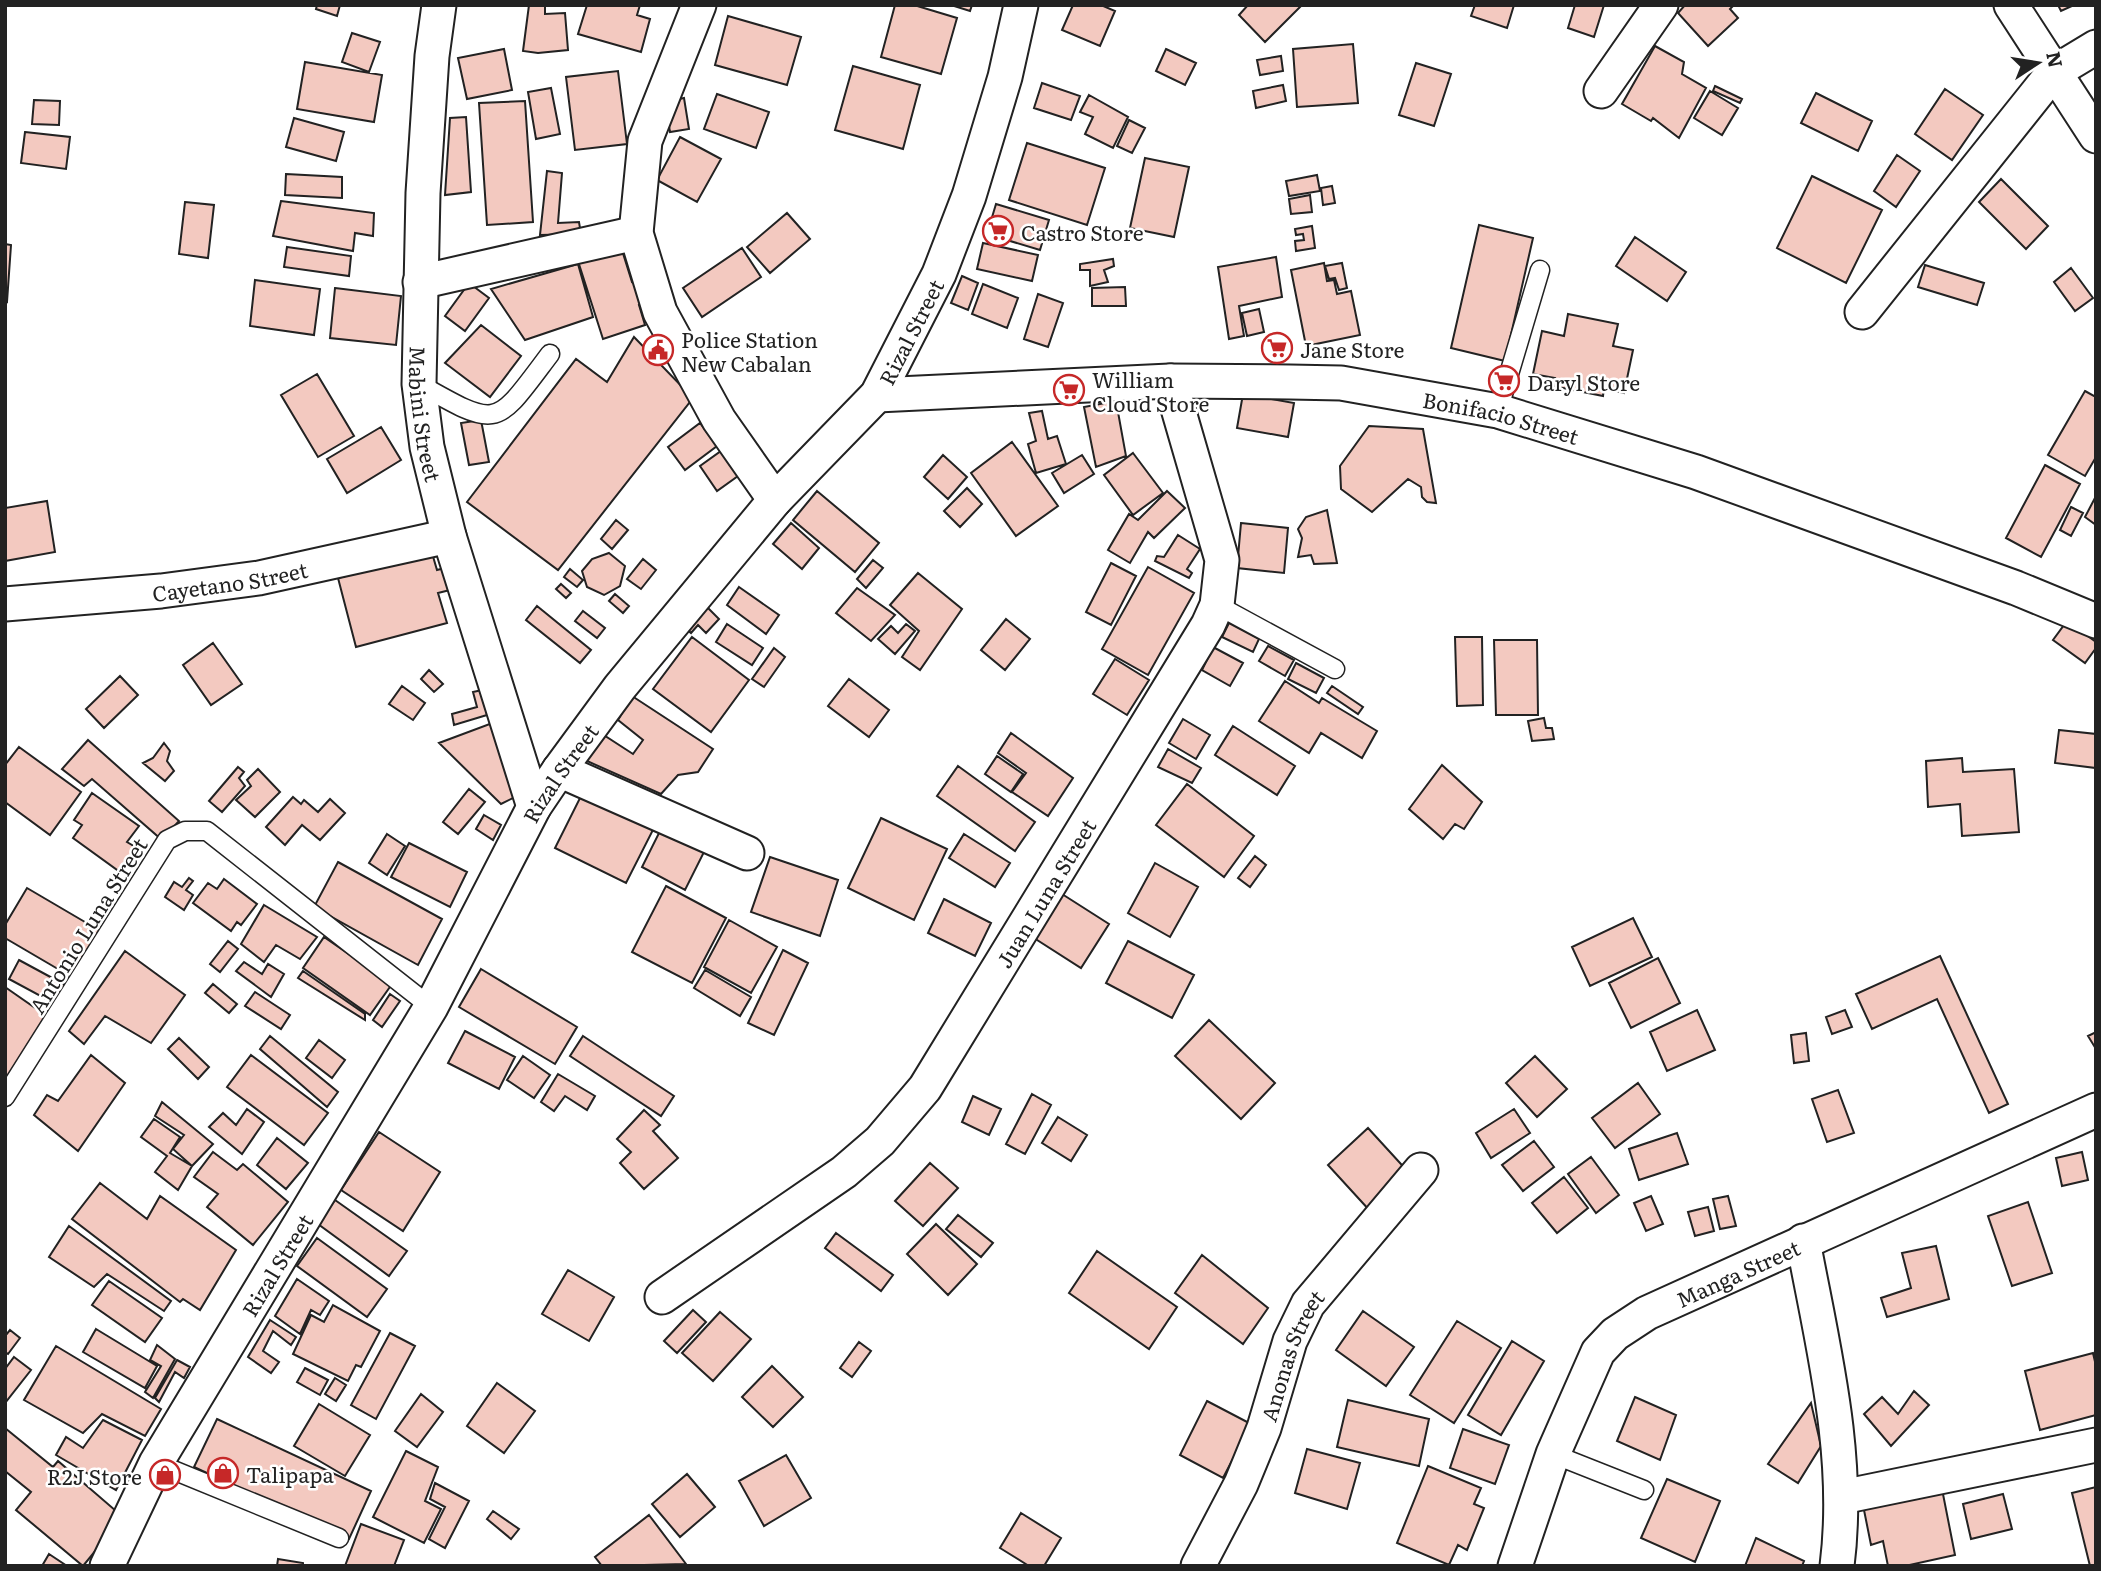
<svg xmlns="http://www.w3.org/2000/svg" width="2101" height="1571" viewBox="0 0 2101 1571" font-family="Literata,serif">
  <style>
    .building { fill: #f3c9c0; stroke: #222; stroke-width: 2 }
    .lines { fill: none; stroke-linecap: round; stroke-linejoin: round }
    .lane-casing { stroke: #222; stroke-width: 21 }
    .street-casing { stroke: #222; stroke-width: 37 }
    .lane { stroke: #fff; stroke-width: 18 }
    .street { stroke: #fff; stroke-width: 33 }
    .labels { text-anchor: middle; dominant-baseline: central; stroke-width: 5; stroke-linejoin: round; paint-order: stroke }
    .poi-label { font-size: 21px; fill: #222; stroke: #fff; text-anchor: start }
    .street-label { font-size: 21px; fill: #222; stroke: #fff }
  </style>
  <rect width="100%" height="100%" fill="#fff"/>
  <path class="building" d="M317,5H340L337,16L316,9Z
    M529,5H545V14L565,13L568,50L538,53L523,51Z
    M587,5H640L637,15L650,19L641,52L578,34Z
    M895,5H914L957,18L941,74L881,57Z
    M951,5H972L970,11Z
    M1073,5H1101L1115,11L1100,46L1062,30Z
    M1248,5H1298L1300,7L1265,42L1239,15Z
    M1475,5H1514L1507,28L1471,16Z
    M1575,5H1604L1594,37L1568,28Z
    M1685,5H1734L1730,9L1738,18L1708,46L1678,13Z
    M2058,5H2074L2061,11Z
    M728,16L801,37L787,85L715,65Z
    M352,33L380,42L369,72L342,62Z
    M1353,44L1358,103L1297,107L1293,49Z
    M1655,46L1684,62L1682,74L1706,88L1679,138L1653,118L1651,121L1622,104Z
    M504,49L512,90L467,99L458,58Z
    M1166,49L1196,63L1185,85L1156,71Z
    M1281,56L1283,71L1260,75L1257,60Z
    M305,62L382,75L374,122L297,109Z
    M1416,63L1451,74L1434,126L1399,115Z
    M853,66L920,85L903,149L835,130Z
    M618,71L627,144L575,150L566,77Z
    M1042,83L1080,96L1071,120L1034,108Z
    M1283,85L1286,101L1256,108L1253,91Z
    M1715,86L1742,99L1740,103L1713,91Z
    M551,88L560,134L536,139L528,92Z
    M1945,89L1983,115L1952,160L1915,134Z
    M1710,91L1738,108L1722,135L1694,118Z
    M1816,93L1872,121L1858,151L1801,123Z
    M717,94L769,112L756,148L704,129Z
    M1089,95L1128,117L1113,148L1085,134L1093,117L1080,112Z
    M684,98L689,129L670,132L665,102Z
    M34,100L60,101L59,125L32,124Z
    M525,101L533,222L487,225L479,103Z
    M466,117L471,192L445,195L450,118Z
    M294,118L344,132L336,161L286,147Z
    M1129,120L1145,128L1132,153L1117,146Z
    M25,132L70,137L66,169L21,163Z
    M680,137L721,159L697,202L657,180Z
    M1027,143L1105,168L1087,225L1009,200Z
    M1897,155L1920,171L1896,207L1874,191Z
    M1145,158L1189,167L1174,237L1130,228Z
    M547,171L562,173L558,223L579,222L581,234L540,235Z
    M286,174L342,177V198L285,195Z
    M1317,175L1320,191L1289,196L1286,181Z
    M1812,176L1882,210L1846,283L1777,248Z
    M2001,179L2048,226L2026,249L1979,202Z
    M1332,186L1335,203L1323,205L1321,188Z
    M1310,195L1312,212L1291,214L1289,199Z
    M281,201L374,213L373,236L355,233L353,251L273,236Z
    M185,202L214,205L208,258L179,254Z
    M996,204L1049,220L1040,250L987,234Z
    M787,213L810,239L770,273L747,247Z
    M1479,225L1533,238L1505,361L1451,348Z
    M1312,226L1315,248L1296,251L1295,241L1304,240L1303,234L1296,235L1295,229Z
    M1635,237L1686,272L1667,301L1616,266Z
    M983,243L1038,255L1032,281L977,269Z
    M5,244L11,245L7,302L5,301Z
    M287,247L351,256L349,276L284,267Z
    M621,247L632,282L642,279L649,302L639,305L645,325L603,339L578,261Z
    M742,248L761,277L702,317L683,288Z
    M1276,257L1282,297L1239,306L1244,336L1229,339L1218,267Z
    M1113,259L1114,266L1104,270L1108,282L1090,286V270H1080V264Z
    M1324,263L1327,281L1334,280L1337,294L1351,291L1360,335L1306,346L1291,270Z
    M1342,263L1347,288L1339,290L1335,278L1329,279L1325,266Z
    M578,264L593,317L525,340L491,289Z
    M1925,265L1984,283L1977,305L1918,287Z
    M2071,268L2093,298L2075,311L2054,282Z
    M962,276L978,283L968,310L951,303Z
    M255,280L320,289L314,335L250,326Z
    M469,283L489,298L465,331L445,316Z
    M983,284L1018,298L1007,328L972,314Z
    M1125,287L1126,306H1092V288Z
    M335,288L401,296L396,345L330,338Z
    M1038,294L1063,303L1048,347L1024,339Z
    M1259,309L1264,332L1247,336L1242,313Z
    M1568,314L1618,324L1613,346L1633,350L1624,393L1604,388L1603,396L1553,386L1555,378L1533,374L1542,331L1564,336Z
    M481,325L521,356L490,397L445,363Z
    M634,337L693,398L558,570L467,502L576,359L607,382Z
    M317,374L354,436L318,457L281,395Z
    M2085,391L2096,397V457L2085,476L2048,455Z
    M1243,394L1294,403L1288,437L1237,428Z
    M1116,401L1126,456L1096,467L1084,407Z
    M1042,411L1048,439L1057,436L1066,464L1036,473L1028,444L1036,441L1029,413Z
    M481,420L489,462L469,465L461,423Z
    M700,423L717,446L685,470L668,447Z
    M1369,426L1423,429L1436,503L1427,502L1422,497L1421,487L1408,479L1372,512L1341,489L1340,466Z
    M381,427L401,460L347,493L327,459Z
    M1012,442L1058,506L1016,536L971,473Z
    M721,451L738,476L717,491L700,466Z
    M1133,453L1163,493L1133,515L1104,475Z
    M943,455L967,477L948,499L924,477Z
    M1082,455L1094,474L1064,493L1052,473Z
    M2045,465L2080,484L2041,557L2006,538Z
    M967,488L982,504L960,527L944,511Z
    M817,491L879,543L855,572L793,520Z
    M1167,491L1185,508L1154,538L1148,532L1130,563L1108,550L1129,514L1138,520Z
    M2096,496V525L2085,517Z
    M47,501L55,552L5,561V508Z
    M2071,507L2083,513L2071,536L2060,530Z
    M1327,510L1337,563L1314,564L1311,555L1298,557L1302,538L1298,529L1306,517Z
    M616,520L628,530L612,549L601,539Z
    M791,523L819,548L802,569L773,544Z
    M1241,523L1288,528L1284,573L1237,568Z
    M1178,535L1200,549L1187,569L1192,573L1189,578L1155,561L1157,556L1164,557Z
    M432,553L437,570L449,567L454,589L438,593L447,623L356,647L338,578Z
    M609,553L625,566L620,586L604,595L587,587L582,571L592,559Z
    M643,559L656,570L641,589L627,579Z
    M873,560L883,568L866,588L857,579Z
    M1111,563L1136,576L1111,625L1086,612Z
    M1148,567L1194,593L1148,675L1102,649Z
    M570,569L583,580L577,587L564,577Z
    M918,573L962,609L920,670L902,657L919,631L890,605Z
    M561,584L571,593L566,598L556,589Z
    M739,587L779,615L766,634L727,605Z
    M857,588L895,615L871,641L836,613Z
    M615,594L629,606L623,613L609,601Z
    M537,606L591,650L580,663L526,620Z
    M706,606L719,619L706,633L698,625L691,633L685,628Z
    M583,611L605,628L597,638L575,621Z
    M1006,619L1030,639L1005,670L981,650Z
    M2067,621L2096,642V648L2085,663L2053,640Z
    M1229,623L1259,639L1253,652L1222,637Z
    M727,624L763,648L752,665L716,642Z
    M906,624L915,631L895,654L878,639L891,626L898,633Z
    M692,637L749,680L711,732L653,689Z
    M1455,637H1482L1483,705L1457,706Z
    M1494,640H1537L1538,715H1496Z
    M213,643L242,684L211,705L183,665Z
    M1268,646L1294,660L1285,676L1259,661Z
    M1213,647L1243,663L1230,686L1202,670Z
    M774,648L785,657L764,687L752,679Z
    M1115,659L1149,680L1127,715L1093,694Z
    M1296,663L1324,678L1316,693L1288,679Z
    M429,670L443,684L434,692L421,679Z
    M120,676L138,695L104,728L86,709Z
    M849,679L889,710L869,737L828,706Z
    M1285,681L1319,703L1322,698L1377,731L1362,758L1321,733L1309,753L1259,721Z
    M402,686L425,703L413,720L389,704Z
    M1332,686L1363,707L1358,714L1327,693Z
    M482,690L487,715L454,725L452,714L477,707L473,692Z
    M632,696L713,749L698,772L678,775L661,794L587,761L599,732L633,754L643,740L618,720Z
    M1544,718L1546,728H1552L1554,739L1532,741L1528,721Z
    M1183,719L1210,735L1196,759L1169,743Z
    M495,722L523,793L501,804L439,743Z
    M1233,726L1295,766L1277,795L1215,755Z
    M2059,730L2096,734V768L2055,763Z
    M1011,733L1073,778L1048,816L1012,792L1026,773L998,753Z
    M88,740L179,821L162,840L92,779L84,786L62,769Z
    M164,743L170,751L167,761L174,771L165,781L143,763L153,758Z
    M19,747L81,792L50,835L5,802V765Z
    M1168,749L1201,768L1192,783L1158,767Z
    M997,756L1023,774L1011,792L985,774Z
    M1962,758L1963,772L2014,769L2019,832L1962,836L1960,804L1928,807L1926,761Z
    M1442,765L1482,802L1464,829L1455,824L1443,839L1409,809Z
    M958,766L1035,822L1015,851L937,796Z
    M238,767L244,772L239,778L245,786L222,812L209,801Z
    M258,769L280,792L255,817L236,800L251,786L247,780Z
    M1187,784L1254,836L1224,877L1156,825Z
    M586,786L657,822L626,883L555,848Z
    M469,789L485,802L458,834L443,822Z
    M92,793L139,826L127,842L137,848L120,872L73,838L82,825L74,820Z
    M293,797L301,804L304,800L318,812L330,799L345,813L320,840L302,825L285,845L266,827Z
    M484,815L501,825L493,840L476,829Z
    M881,818L947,849L914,920L848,888Z
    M664,823L707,846L685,890L642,867Z
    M387,834L405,846L387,875L369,863Z
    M964,834L1010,863L995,887L949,858Z
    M409,843L467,872L450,907L391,877Z
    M1255,856L1266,865L1250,887L1238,878Z
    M770,857L838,880L820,936L751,912Z
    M338,862L442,919L418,965L314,907Z
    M1155,863L1198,887L1170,937L1128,913Z
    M189,878L193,881L186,890L193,895L184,910L165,897L174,882L182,887Z
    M224,879L257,904L241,925L237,922L231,931L193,903L208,883L217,889Z
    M666,886L726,918L692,983L632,952Z
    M27,888L102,932L75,979L5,938V925Z
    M1062,894L1109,924L1081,968L1034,938Z
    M944,899L991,923L975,956L928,933Z
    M264,905L317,937L300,959L276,945L264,962L241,944Z
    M1633,918L1652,957L1590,986L1572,947Z
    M729,920L777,947L751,993L704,967Z
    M324,937L392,984L370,1015L303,968Z
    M228,941L238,949L220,972L210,964Z
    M1128,941L1194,975L1172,1018L1106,983Z
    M783,950L808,963L774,1035L748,1023Z
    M125,951L185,995L151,1043L105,1016L84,1044L69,1031Z
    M1940,956L2008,1104L1989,1113L1937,999L1872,1029L1856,994Z
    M1658,958L1680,1003L1631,1028L1609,983Z
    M19,960L69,987L59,1006L9,979Z
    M244,962L262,974L268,964L284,974L271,997L236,971Z
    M481,969L577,1027L555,1064L459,1007Z
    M705,970L751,997L740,1016L694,988Z
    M303,971L365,1014V1020L298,978Z
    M213,984L237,1004L229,1013L205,993Z
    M5,987L51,1019L10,1079L5,1075Z
    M255,992L290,1015L281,1029L245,1006Z
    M390,994L400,1001L382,1027L373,1020Z
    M1697,1010L1715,1050L1667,1071L1650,1032Z
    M1845,1010L1852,1027L1832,1034L1826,1017Z
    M1209,1020L1275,1083L1241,1119L1175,1056Z
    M465,1031L515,1057L499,1089L448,1063Z
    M2096,1032V1049L2088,1036Z
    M1806,1033L1809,1061L1794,1063L1791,1035Z
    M270,1036L338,1092L327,1107L260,1049Z
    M583,1036L674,1096L661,1116L570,1056Z
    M179,1038L209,1067L198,1079L168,1049Z
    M319,1040L345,1060L332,1078L306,1058Z
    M91,1055L125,1083L78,1151L34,1115L47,1095L58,1101Z
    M251,1055L328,1113L304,1145L227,1087Z
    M523,1056L550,1075L534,1098L507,1080Z
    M1535,1056L1567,1089L1537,1117L1506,1083Z
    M558,1074L595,1096L587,1110L565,1096L554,1111L541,1102Z
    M1638,1083L1660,1114L1615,1148L1592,1118Z
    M1838,1090L1854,1133L1827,1142L1812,1099Z
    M1032,1094L1051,1105L1025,1154L1006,1144Z
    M973,1096L1001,1109L989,1135L962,1122Z
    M162,1102L213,1144L192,1166L173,1149L184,1135L155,1116Z
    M247,1109L264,1122L242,1154L209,1127L223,1113L236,1125Z
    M1514,1109L1530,1133L1491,1158L1476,1133Z
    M644,1110L660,1125L653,1131L678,1158L644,1189L620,1163L631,1152L617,1139Z
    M1058,1117L1087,1135L1071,1161L1042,1143Z
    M154,1119L180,1137L170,1153L192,1166L178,1190L155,1172L167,1156L141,1137Z
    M1368,1128L1411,1175L1371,1212L1328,1165Z
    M379,1132L440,1172L403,1231L341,1190Z
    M1677,1133L1688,1164L1639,1180L1629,1149Z
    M277,1138L308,1163L286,1189L257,1165Z
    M1534,1141L1554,1167L1523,1191L1502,1165Z
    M213,1152L237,1170L243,1164L288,1202L253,1245L207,1207L218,1194L194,1177Z
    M2082,1152L2088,1180L2062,1186L2056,1158Z
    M1591,1157L1619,1195L1596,1213L1568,1174Z
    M930,1163L958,1188L923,1226L895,1201Z
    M1564,1177L1588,1208L1557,1233L1532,1203Z
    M100,1183L147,1219L160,1196L236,1250L200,1310L183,1299L180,1302L72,1219Z
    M1651,1196L1663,1224L1646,1231L1634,1203Z
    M1728,1196L1736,1226L1720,1229L1713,1199Z
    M335,1200L407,1251L389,1276L318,1224Z
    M2028,1202L2052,1273L2012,1286L1988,1216Z
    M1708,1207L1714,1231L1695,1236L1688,1212Z
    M958,1215L993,1243L981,1257L946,1229Z
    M936,1224L977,1264L948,1295L907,1254Z
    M69,1226L171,1301L164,1311L107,1274L94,1287L49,1257Z
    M836,1233L893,1275L881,1291L825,1248Z
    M317,1238L387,1289L367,1317L297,1266Z
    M1936,1246L1949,1299L1887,1317L1881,1298L1911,1288L1902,1253Z
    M1097,1251L1177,1307L1149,1349L1069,1293Z
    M1202,1255L1268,1308L1243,1344L1175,1293Z
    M568,1270L614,1297L589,1341L542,1314Z
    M297,1279L329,1301L320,1315L311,1310L300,1334L275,1316Z
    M109,1281L162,1318L145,1342L92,1305Z
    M333,1305L380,1331L361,1367L356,1365L348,1381L293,1354L311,1315L324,1322Z
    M693,1310L706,1322L677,1353L664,1341Z
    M1363,1311L1414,1347L1386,1386L1336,1350Z
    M720,1312L751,1339L713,1381L682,1353Z
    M270,1320L296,1337L291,1345L273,1331L263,1351L279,1362L271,1373L248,1357Z
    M1457,1321L1501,1348L1454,1423L1410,1395Z
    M96,1329L157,1366L145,1388L83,1352Z
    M10,1330L20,1338L8,1354L5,1352V1336Z
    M390,1333L415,1346L376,1419L351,1405Z
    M1512,1341L1544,1361L1501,1435L1468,1415Z
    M859,1342L871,1351L852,1377L840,1368Z
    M157,1345L175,1359L153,1398L145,1392L161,1366L150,1360Z
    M56,1346L161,1409L145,1436L102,1414L83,1433L24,1400Z
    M2093,1353L2096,1366V1415L2040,1430L2025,1371Z
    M14,1357L31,1370L5,1403V1369Z
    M177,1360L190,1367L184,1378L175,1372L159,1402L155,1398Z
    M772,1366L803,1397L773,1427L742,1397Z
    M305,1368L328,1380L320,1395L297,1382Z
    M335,1378L346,1385L336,1401L325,1394Z
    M497,1383L535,1411L504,1453L467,1426Z
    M1914,1391L1929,1405L1891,1446L1864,1414L1882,1397L1898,1414Z
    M421,1394L443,1412L417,1447L395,1431Z
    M1635,1397L1676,1415L1660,1460L1617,1441Z
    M1348,1400L1429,1419L1419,1466L1337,1447Z
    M1207,1401L1251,1424L1223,1478L1180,1455Z
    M1811,1403L1821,1446L1798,1483L1768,1464Z
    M319,1404L370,1435L345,1476L294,1446Z
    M217,1419L371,1491L349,1539L194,1467Z
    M103,1420L142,1440L116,1490L56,1455L66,1437L83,1448Z
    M5,1428L53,1467L58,1461L123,1517L83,1566L16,1510L31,1492L5,1471Z
    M1463,1429L1509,1445L1495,1484L1450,1468Z
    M1307,1449L1360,1463L1347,1509L1295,1493Z
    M406,1451L438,1467L425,1501L441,1509L424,1543L373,1517Z
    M786,1455L811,1498L764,1526L739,1481Z
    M1428,1466L1481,1488L1474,1504L1484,1508L1467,1550L1458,1545L1449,1565L1397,1543Z
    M687,1474L715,1507L680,1537L652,1504Z
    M1667,1479L1720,1501L1695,1562L1641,1538Z
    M435,1483L469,1501L445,1548L429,1539L445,1507L430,1499Z
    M2096,1487V1566H2090L2072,1493Z
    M1942,1489L1955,1555L1905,1566H1888L1883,1541L1871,1545L1863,1505Z
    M2003,1494L2012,1529L1971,1539L1963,1504Z
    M493,1511L519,1529L511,1539L487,1519Z
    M1021,1513L1061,1538L1044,1566H1029L1000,1548Z
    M649,1515L686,1564L602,1566L595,1557Z
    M361,1524L404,1540L394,1566H345Z
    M1756,1538L1804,1561L1802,1566H1745Z
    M49,1554L67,1566H42Z
    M278,1559L303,1563V1566H277Z"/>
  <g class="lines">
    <g class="lane-casing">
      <path id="lane" d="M419,384C500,430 495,427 550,354
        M1498,411L1540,270
        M1217,605L1335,669
        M5,1097L167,840L185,831H207L431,1007
        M1553,1454L1644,1490
        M156,1463L339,1538"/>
    </g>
    <g class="street-casing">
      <g id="street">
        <path id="s1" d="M439,5L432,56L423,193L419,384L427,447L449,536L534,807"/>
        <path d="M699,5L645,141L636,233L660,312L719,420L775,500"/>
        <path d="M2011,5L2096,136"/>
        <path d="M1601,91L1661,5"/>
        <path d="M420,282L636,233"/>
        <path d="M1862,312L2053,73L2096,47"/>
        <path id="s2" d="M877,395L1170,381L1290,382L1341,383L1498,411L1696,472L2016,588L2096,621"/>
        <path id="s3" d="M5,604L161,591L259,578L449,536"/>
        <path d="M559,770L747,853"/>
        <path d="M1803,1241C1823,1348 1851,1456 1837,1566"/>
        <path id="s4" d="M662,1297L844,1172L880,1141L925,1088L1208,625L1217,605L1222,560L1170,381"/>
        <path d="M1842,1497L2096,1445"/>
        <path id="s5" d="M107,1566L156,1463L431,1007L534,807L559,770L620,687L775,500L877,395L939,274L969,196L1005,77L1021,5"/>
        <path id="s6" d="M1198,1566L1241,1484L1264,1428L1290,1341L1308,1304L1421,1170"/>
        <path id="s7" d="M1515,1566L1553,1454L1598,1352L1615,1334L1647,1313L2096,1110"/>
      </g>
    </g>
    <use href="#lane" class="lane"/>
    <use href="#street" class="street"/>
  </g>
  <defs>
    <g id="supermarket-ring" transform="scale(1.575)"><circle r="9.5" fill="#fff" stroke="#c62828" stroke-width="1.5"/><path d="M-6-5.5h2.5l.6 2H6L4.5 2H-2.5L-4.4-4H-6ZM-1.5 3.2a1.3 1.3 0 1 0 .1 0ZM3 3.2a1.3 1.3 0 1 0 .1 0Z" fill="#c62828"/></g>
    <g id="civic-ring" transform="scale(1.575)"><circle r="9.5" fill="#fff" stroke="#c62828" stroke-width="1.5"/><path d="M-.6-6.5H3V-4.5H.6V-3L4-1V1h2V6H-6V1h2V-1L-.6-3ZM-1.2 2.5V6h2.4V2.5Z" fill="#c62828"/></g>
    <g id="shop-ring" transform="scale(1.575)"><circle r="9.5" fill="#fff" stroke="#c62828" stroke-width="1.5"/><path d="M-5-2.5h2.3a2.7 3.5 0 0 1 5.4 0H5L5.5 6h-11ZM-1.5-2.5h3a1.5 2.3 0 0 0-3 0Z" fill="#c62828"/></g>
  </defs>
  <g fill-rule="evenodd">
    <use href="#supermarket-ring" x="998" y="231"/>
    <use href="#supermarket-ring" x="1277" y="348"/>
    <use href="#civic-ring" x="658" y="350"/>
    <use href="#supermarket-ring" x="1504" y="381"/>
    <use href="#supermarket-ring" x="1069" y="390"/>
    <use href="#shop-ring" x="223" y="1473"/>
    <use href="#shop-ring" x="165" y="1475"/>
  </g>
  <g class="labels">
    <g class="poi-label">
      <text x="1021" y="231">Castro Store</text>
      <text x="681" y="338">Police Station<tspan x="681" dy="24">New Cabalan</tspan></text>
      <text x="1300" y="348">Jane Store</text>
      <text x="1092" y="378">William<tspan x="1092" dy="24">Cloud Store</tspan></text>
      <text x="1527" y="381">Daryl Store</text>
      <text x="246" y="1473">Talipapa</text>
      <text x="142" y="1475" text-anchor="end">R2J Store</text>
    </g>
    <g class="street-label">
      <text stroke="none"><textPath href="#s5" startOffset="1480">Rizal Street</textPath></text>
      <text stroke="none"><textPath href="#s1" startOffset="410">Mabini Street</textPath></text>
      <text stroke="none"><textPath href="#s2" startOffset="628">Bonifacio Street</textPath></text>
      <text stroke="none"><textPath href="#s3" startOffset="226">Cayetano Street</textPath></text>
      <text stroke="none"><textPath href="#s5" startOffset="914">Rizal Street</textPath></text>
      <text stroke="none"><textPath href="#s4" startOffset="567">Juan Luna Street</textPath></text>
      <text transform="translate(87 925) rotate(-58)">Antonio Luna Street</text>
      <text stroke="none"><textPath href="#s5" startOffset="346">Rizal Street</textPath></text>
      <text stroke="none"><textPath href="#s7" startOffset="392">Manga Street</textPath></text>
      <text stroke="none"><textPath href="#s6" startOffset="231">Anonas Street</textPath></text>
    </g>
  </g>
  <rect width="2101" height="1571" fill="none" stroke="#222222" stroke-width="14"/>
  <g transform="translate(2038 63) rotate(78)" stroke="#ffffff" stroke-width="5" paint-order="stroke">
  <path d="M0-5L12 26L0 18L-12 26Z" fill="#222222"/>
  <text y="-10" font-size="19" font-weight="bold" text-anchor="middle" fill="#222222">N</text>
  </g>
</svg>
